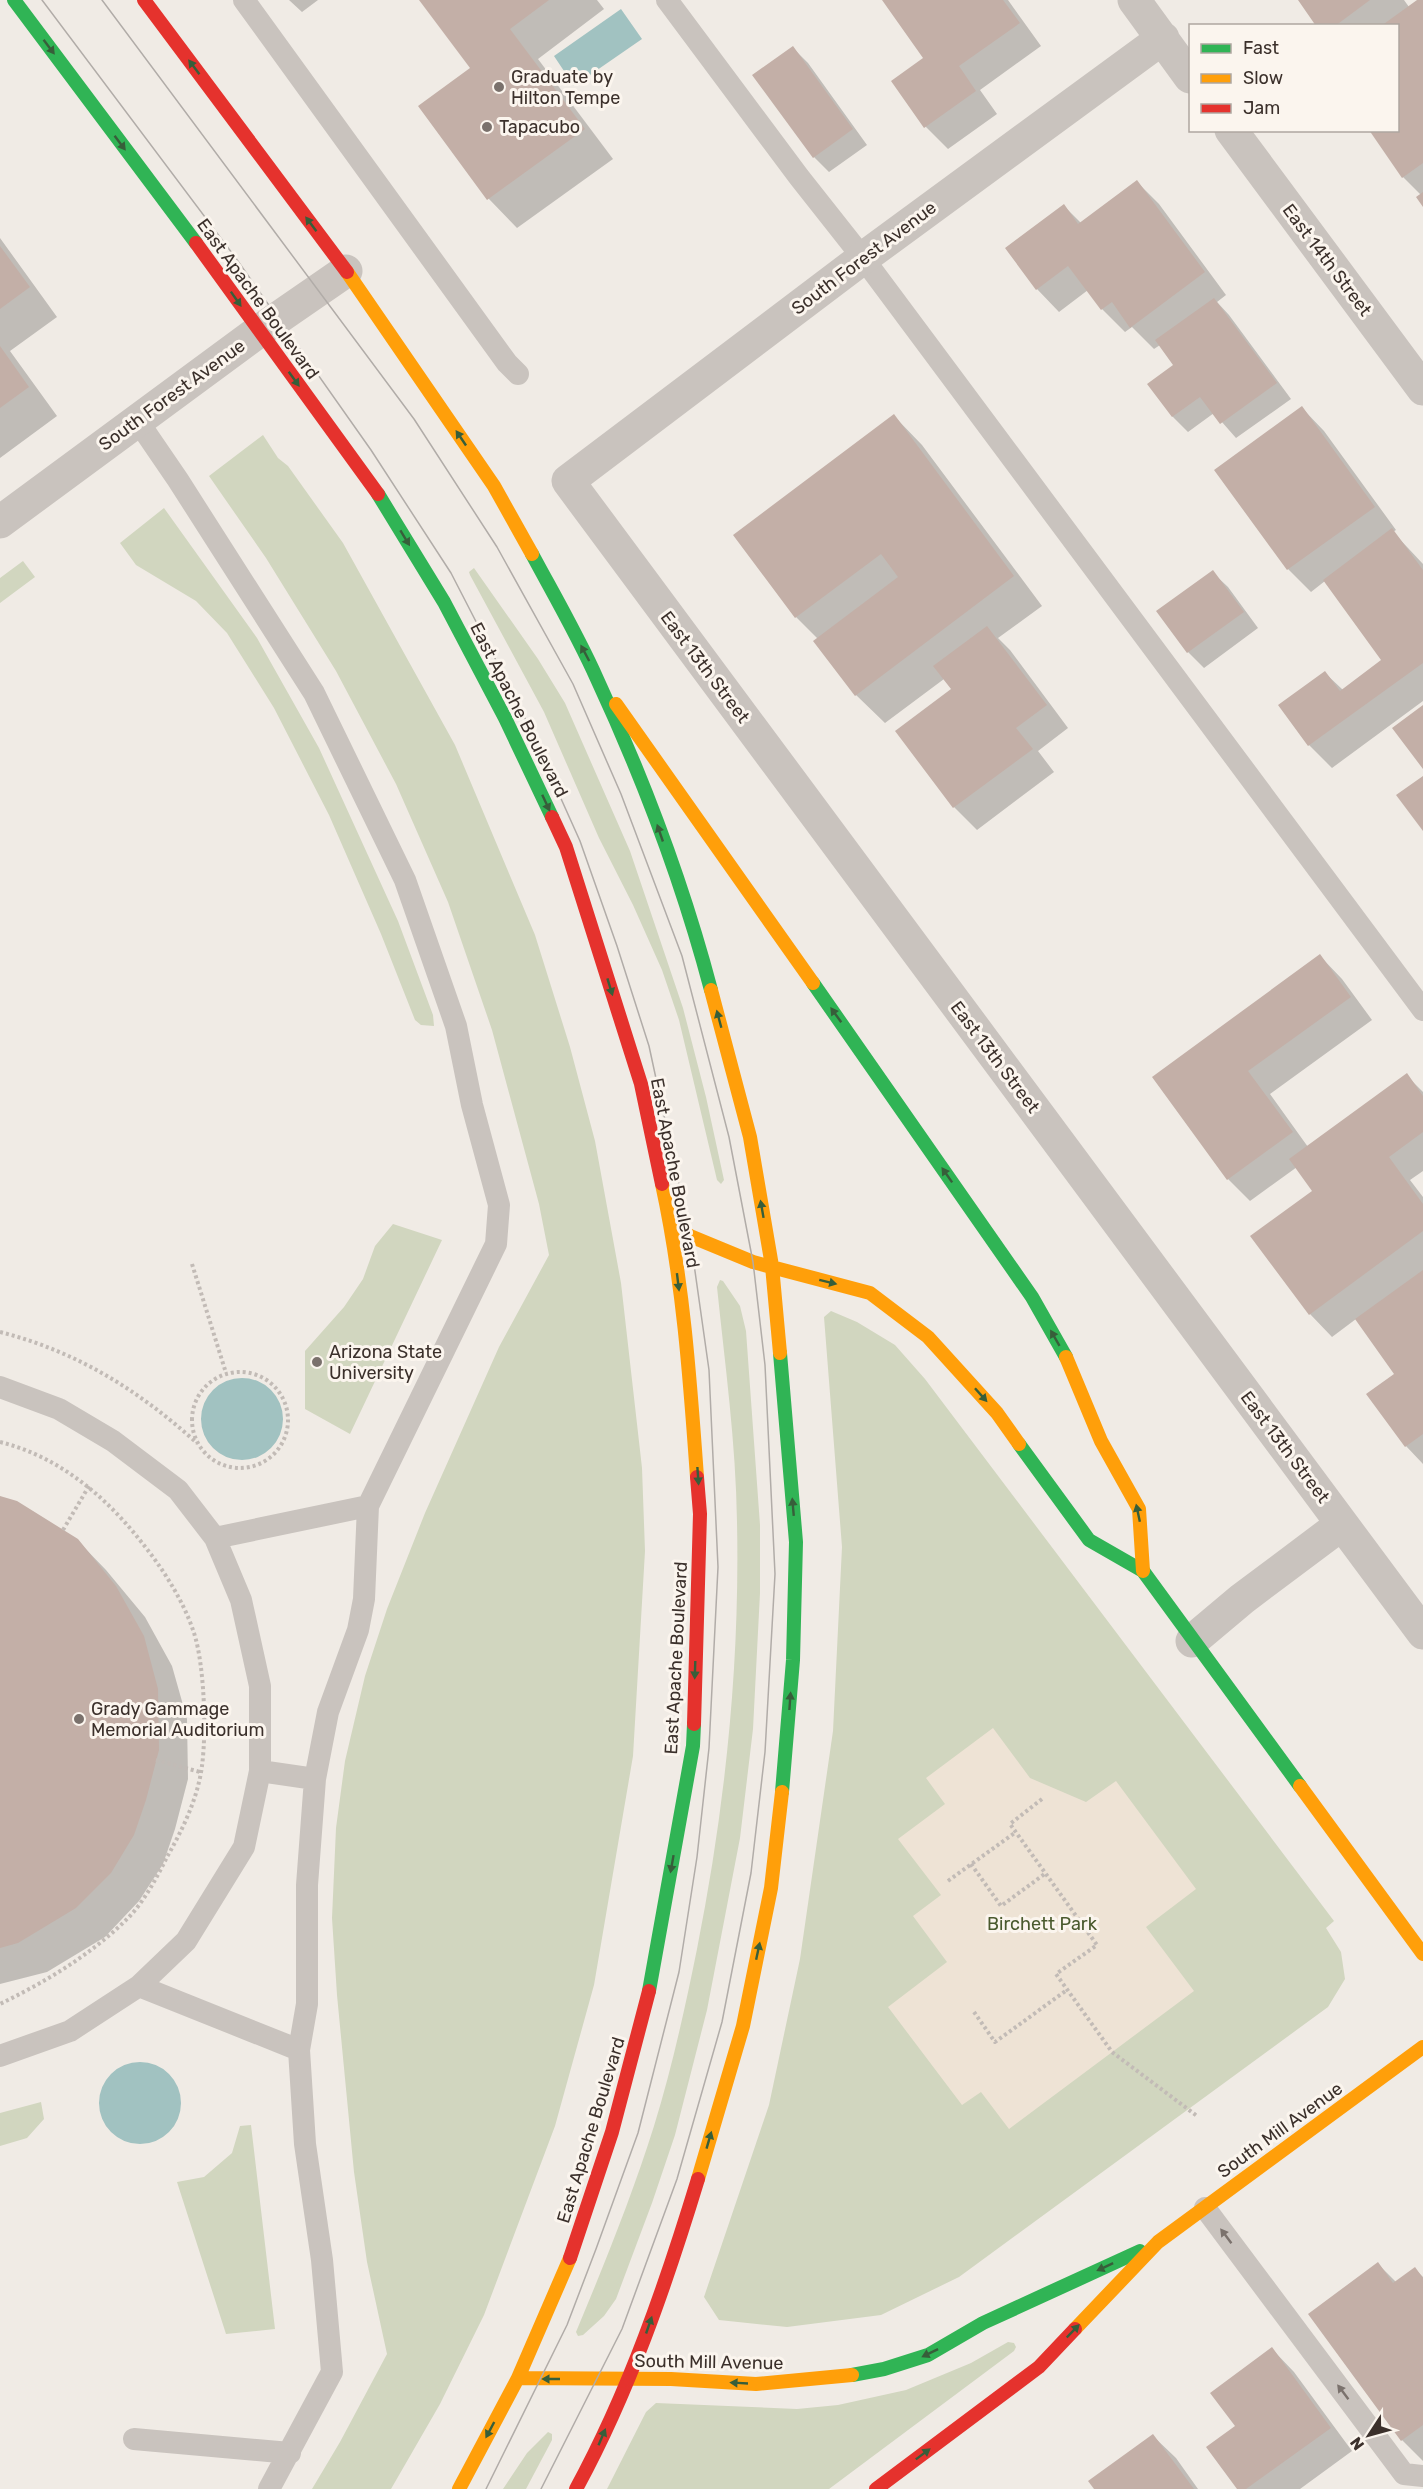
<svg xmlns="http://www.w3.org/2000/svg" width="1423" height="2489" viewBox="0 0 1423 2489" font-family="Rubik,sans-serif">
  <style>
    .green { fill: #d1d6bf }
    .plaza { fill: #eee3d5 }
    .water { fill: #a1c2c1 }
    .shadow { fill: #0003 }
    .building { fill: #c3afa7 }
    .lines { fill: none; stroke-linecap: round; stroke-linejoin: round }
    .path { stroke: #c2bbb6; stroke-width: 4; stroke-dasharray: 3 3; stroke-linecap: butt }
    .lane { stroke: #c9c3be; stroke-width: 22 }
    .street { stroke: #c9c3be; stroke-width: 33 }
    .fast { stroke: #30b455; stroke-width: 14 }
    .slow { stroke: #ff9f0a; stroke-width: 14 }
    .jam { stroke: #e5322d; stroke-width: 14 }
    .tram { stroke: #b1aca8; stroke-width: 1.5 }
    .oneway { fill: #375e3a }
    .oneway2 { fill: #7b726d }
    .poi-dot { fill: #7a716c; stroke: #fbf5ee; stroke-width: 2 }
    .labels { text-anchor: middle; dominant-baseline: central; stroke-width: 6; stroke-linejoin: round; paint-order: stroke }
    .poi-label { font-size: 18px; fill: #3b302b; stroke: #fbf5ee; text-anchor: start }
    .street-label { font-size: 18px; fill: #3b302b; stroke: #fbf5ee }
    .park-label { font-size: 18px; fill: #4a5a2e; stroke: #fbf5ee }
  </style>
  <rect width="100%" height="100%" fill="#f0ebe5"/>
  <path class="green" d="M263,435L278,458L288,466L343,543L455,745L535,935L570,1047L595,1141L621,1283L642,1468L645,1551L633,1756L594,1985L555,2126L484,2315L440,2404L391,2489H312L340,2442L387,2354L367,2262L354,2172L337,1995L332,1918L336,1828L345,1761L365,1676L387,1609L425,1513L499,1347L549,1255L539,1204L492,1030L448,902L396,784L336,671L266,558L209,476Z
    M164,508L257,638L319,748L398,921L433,1015L434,1026L421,1025L415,1020L381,934L329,815L274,708L227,633L196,601L136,565L120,543Z
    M23,561L35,577L0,603V578Z
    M474,568L538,659L565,703L630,851L683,1008L706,1097L724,1180L721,1184L717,1180L679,1020L662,970L633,905L599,838L544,712L470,575L469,572Z
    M393,1224L442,1240L350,1434L305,1409V1351L344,1307L363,1279L375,1246Z
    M720,1280L723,1281L740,1306L746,1331L760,1525V1593L753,1729L740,1838L707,2010L675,2135L652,2203L616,2299L604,2316L583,2335L578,2336L576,2332C604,2265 632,2196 654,2126C672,2068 685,2008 697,1949C725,1808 740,1666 737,1522C736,1443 725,1365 717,1287Z
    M831,1311L857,1322L895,1345L925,1379L1334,1921L1326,1928L1341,1952L1345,1979L1328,2007L959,2277L881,2315L787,2327L719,2320L704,2297L769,2105L800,1959L833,1731L842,1547L824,1317Z
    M41,2102L44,2119L27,2138L0,2146V2113Z
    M251,2125L275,2329L226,2334L177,2182L204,2177L232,2153L240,2126Z
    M1008,2342L1014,2343L1016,2347L1014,2351L829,2489H607L646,2412L656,2403L797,2409L838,2405L906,2390L971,2363Z
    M548,2432L552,2434V2440L526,2489H503L527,2453Z"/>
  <path class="plaza" d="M993,1728L1030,1778L1086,1802L1116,1781L1196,1889L1146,1927L1194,1991L1009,2129L981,2092L962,2105L888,2007L947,1962L913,1916L941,1895L898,1839L945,1804L926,1778Z"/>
  <path class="water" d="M621,9L642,39L574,86L554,56Z
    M201 1419a41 41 0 1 1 82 0a41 41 0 1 1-82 0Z
    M99 2103a41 41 0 1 1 82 0a41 41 0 1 1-82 0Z"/>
  <path class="shadow" d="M289,0H318L302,12Z
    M420,0H597L604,9L538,59L613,159L517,228L489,199L420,106L472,69Z
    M884,0H1008L1041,46L980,90L997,114L948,149L926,127L893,81L925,58Z
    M1300,0H1404L1409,7L1423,0V204L1421,195L1403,177L1398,130V26H1318Z
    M793,48L808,63L867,145L829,172L814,157Z
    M1137,182L1159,204L1226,295L1217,302L1229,315L1291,399L1236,438L1214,413L1188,432L1173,417L1149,384L1175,365L1160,345L1154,349L1132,327L1125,332L1102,309L1088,290L1059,312L1037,289L1007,248L1064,206L1081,223Z
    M0,238L57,317L10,351L57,416L0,458Z
    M1302,408L1324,431L1396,530L1393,532L1423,564V701L1332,768L1309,745L1280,706L1325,673L1343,690L1383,661L1325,581L1311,592L1288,569L1216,470Z
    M894,416L922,445L1042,606L998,638L1010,650L1068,728L1038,751L1054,772L977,830L954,807L897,731L953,690L944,679L885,723L856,695L818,639L796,617L735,536Z
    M1212,572L1228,587L1258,628L1204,668L1188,652L1158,612Z
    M1320,956L1342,979L1372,1020L1270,1094L1308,1147L1406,1075L1423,1092V1171L1410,1180L1423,1197V1464L1406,1446L1396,1374L1356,1319L1332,1337L1310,1314L1314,1191L1297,1167L1250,1201L1228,1179L1154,1077Z
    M0,1497L77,1540L106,1570L145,1617L172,1666L187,1719L188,1779L175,1829L163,1864L139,1901L105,1937L47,1972L0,1984Z
    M1378,2264L1397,2283L1415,2269L1423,2277V2461L1402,2440Z
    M1272,2349L1294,2372L1352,2451L1300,2489H1239L1237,2427Z
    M1153,2436L1176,2458L1198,2489H1096Z"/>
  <path class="building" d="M419,0H549L510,29L585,129L487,200L418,106L470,68Z
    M882,0H1003L1020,23L959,66L976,91L924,128L891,81L923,58Z
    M1298,0H1370L1335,26H1316Z
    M1417,0H1423V163L1402,178L1369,130H1398V26H1381Z
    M793,46L853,129L813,158L752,75Z
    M1137,180L1205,272L1130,328L1112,302L1101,310L1068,266L1036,290L1005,248L1064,204L1078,224Z
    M1423,192V207L1416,197Z
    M0,246L30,287L0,309Z
    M1214,298L1277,383L1220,424L1200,397L1172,417L1147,384L1173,365L1155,340Z
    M0,346L29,387L0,408Z
    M1302,406L1375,507L1287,570L1214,470Z
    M894,414L1014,576L855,696L813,641L898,577L881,554L795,618L733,535Z
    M1392,528L1423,570V663L1308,746L1278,705L1325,671L1340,691L1381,660L1323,580Z
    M1213,570L1244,612L1187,653L1156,611Z
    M987,626L1047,705L1016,728L1033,749L953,808L895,731L951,689L933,666Z
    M1423,705V769L1392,728Z
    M1423,776V831L1396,795Z
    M1320,954L1351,997L1248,1071L1293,1132L1227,1180L1152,1077Z
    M1407,1073L1423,1096V1132L1389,1157L1423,1204V1231L1309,1315L1250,1236L1312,1191L1289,1159Z
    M1423,1270V1434L1405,1447L1366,1394L1394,1374L1355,1319Z
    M0,1496L17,1501L78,1539L116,1586L144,1636L158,1689L159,1750L146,1800L134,1835L111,1873L76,1908L18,1943L0,1948Z
    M1378,2262L1393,2283L1415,2267L1423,2278V2425L1401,2441L1308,2314Z
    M1272,2347L1331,2428L1246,2489H1237L1206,2447L1235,2426L1210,2393Z
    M1153,2434L1194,2489H1094L1088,2481Z"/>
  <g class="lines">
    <path class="path" d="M192,1264L226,1373
      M0,1332C78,1352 138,1390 197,1443
      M192 1420a48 48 0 1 1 96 0a48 48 0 1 1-96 0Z
      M0,1442C57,1456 103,1494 139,1539C161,1566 183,1599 194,1633C205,1666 208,1748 199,1782C193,1808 180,1834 167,1857C156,1879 143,1904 125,1921C89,1956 45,1982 0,2004
      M63,1530L89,1486
      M156,1760L200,1772
      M1042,1799L1010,1824L1097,1945L1056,1974L1112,2052L1197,2116
      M971,1864L1001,1906L1046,1873
      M948,1881L1016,1832
      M974,2012L995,2042L1067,1990"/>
    <path class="lane" d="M244,0L507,363L518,374
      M667,0L799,177L863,258L1423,1010
      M137,420L178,480L314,693L405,880L456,1026L472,1105L499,1205L496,1244L368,1506L364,1599L358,1630L328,1712L315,1779L307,1885V2004L299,2050L305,2144L322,2260L332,2372L269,2489
      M0,1387L59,1409L113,1441L178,1490L215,1538L241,1600L260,1686V1771L244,1847L186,1941L139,1986L70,2031L0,2056
      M215,1538L368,1506
      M260,1771L315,1779
      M139,1986L299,2050
      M1205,2208L1404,2474L1423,2476
      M134,2439L290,2453"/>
    <path class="street" d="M1134,0L1190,77
      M1163,38L863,258L568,481L1423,1633
      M1231,130L1423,389
      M0,522L259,331L346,271
      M1192,1641L1242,1599L1342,1524"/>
    <path class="fast" d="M14,0L196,243
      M378,494L444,602L505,718L552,817
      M532,554C554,595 578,636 597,679C643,778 683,884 711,990
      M813,983L1032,1297L1066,1357
      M780,1353L796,1542L793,1660L782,1792
      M1019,1444L1089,1540L1143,1571L1300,1786
      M649,1991L693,1746L694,1724
      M852,2375L884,2369L928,2355L983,2323L1140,2251"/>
    <path class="slow" d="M347,272L494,486L532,554
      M616,704L813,983
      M711,990L750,1137L772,1266L780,1353
      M662,1184C683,1280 690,1379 697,1477
      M671,1224L690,1236L753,1262L870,1293L928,1337L997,1413L1019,1444
      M1066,1357L1101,1441L1139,1509L1143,1571
      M1300,1786L1423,1954
      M698,2179L743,2026L771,1888L782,1792
      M1075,2329L1158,2242L1423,2047
      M518,2378L671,2379L756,2384L852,2375
      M459,2489L518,2378L570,2258"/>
    <path class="jam" d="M144,0L347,272
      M196,243L378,494
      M552,817L566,847L641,1084L662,1184
      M694,1724L700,1514L697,1477
      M570,2258L612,2132L649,1991
      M576,2489C629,2392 666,2284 698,2179
      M876,2489L1039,2367L1075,2329"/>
    <path class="tram" d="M42,0L235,257L371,450L451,573L519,705L580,841L617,946L649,1046L690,1236L709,1370L718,1567L709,1748L697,1857L679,1972L638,2133L596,2249L567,2325L486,2489
      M102,0L414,419L497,547L573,684L621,794L682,956L729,1137L753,1262L765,1365L775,1574L765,1752L751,1873L722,2022L677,2179L622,2329L541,2489"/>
  </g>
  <defs><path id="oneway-solid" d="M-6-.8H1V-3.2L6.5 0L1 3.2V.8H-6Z" transform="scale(1.5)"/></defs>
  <g class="oneway">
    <use href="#oneway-solid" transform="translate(49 47) rotate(53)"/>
    <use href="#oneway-solid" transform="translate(194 67) rotate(-127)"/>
    <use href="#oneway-solid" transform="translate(120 143) rotate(53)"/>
    <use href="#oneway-solid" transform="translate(311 224) rotate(-127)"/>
    <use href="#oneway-solid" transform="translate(236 299) rotate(55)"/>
    <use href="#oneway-solid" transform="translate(294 379) rotate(54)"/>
    <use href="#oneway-solid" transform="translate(461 438) rotate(-124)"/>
    <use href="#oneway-solid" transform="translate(405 538) rotate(59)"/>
    <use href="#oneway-solid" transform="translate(585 653) rotate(-118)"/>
    <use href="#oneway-solid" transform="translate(546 803) rotate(65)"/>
    <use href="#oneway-solid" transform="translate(660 833) rotate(-109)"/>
    <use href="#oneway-solid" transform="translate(610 987) rotate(73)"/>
    <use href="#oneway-solid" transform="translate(836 1015) rotate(-126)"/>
    <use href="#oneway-solid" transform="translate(719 1019) rotate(-105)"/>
    <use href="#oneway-solid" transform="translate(947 1175) rotate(-125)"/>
    <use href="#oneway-solid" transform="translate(762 1209) rotate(-100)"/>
    <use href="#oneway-solid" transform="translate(678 1282) rotate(83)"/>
    <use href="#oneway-solid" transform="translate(828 1282) rotate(14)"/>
    <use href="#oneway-solid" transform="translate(1055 1338) rotate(-120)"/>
    <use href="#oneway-solid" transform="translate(981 1395) rotate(48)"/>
    <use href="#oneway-solid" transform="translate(698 1476) rotate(86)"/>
    <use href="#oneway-solid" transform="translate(793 1507) rotate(-95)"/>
    <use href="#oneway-solid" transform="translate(1138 1513) rotate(-102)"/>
    <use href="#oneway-solid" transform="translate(695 1670) rotate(92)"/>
    <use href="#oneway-solid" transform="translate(790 1701) rotate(-86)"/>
    <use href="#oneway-solid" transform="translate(672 1864) rotate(100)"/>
    <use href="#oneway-solid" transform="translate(758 1951) rotate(-78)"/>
    <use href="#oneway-solid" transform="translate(709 2140) rotate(-74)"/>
    <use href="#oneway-solid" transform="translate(1105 2267) rotate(155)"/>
    <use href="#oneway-solid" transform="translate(649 2325) rotate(-71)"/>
    <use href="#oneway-solid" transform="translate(1073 2331) rotate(-46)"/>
    <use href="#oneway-solid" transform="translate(930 2353) rotate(154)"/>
    <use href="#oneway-solid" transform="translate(551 2379) rotate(-180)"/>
    <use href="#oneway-solid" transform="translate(739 2383) rotate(-177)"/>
    <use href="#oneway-solid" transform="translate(490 2430) rotate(118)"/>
    <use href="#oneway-solid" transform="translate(602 2437) rotate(-67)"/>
    <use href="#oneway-solid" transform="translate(923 2454) rotate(-37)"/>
  </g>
  <g class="oneway2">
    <use href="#oneway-solid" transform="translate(1226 2236) rotate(-127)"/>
    <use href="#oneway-solid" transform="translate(1343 2392) rotate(-127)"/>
  </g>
  <g class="poi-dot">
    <circle cx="499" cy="87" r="6"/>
    <circle cx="487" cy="127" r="6"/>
    <circle cx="317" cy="1362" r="6"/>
    <circle cx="79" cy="1719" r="6"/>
  </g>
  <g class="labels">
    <g class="poi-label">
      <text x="511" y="77">Graduate by<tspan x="511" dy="21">Hilton Tempe</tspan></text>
      <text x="499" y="127">Tapacubo</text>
      <text x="329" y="1352">Arizona State<tspan x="329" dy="21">University</tspan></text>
      <text x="91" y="1709">Grady Gammage<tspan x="91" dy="21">Memorial Auditorium</tspan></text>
    </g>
    <g class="street-label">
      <text transform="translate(864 258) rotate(-37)">South Forest Avenue</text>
      <text transform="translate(1327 260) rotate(53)">East 14th Street</text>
      <text transform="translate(258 299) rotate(54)">East Apache Boulevard</text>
      <text transform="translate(172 395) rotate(-36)">South Forest Avenue</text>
      <text transform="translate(705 667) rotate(53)">East 13th Street</text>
      <text transform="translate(519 710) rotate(63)">East Apache Boulevard</text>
      <text transform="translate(995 1057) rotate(53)">East 13th Street</text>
      <text transform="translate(675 1173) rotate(79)">East Apache Boulevard</text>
      <text transform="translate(1285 1447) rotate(53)">East 13th Street</text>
      <text transform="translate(676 1658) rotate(-87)">East Apache Boulevard</text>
      <text transform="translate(591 2130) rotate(-73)">East Apache Boulevard</text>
      <text transform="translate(1280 2130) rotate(-36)">South Mill Avenue</text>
      <text transform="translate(709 2362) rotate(1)">South Mill Avenue</text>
    </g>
    <g class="park-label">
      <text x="1042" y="1924">Birchett Park</text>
    </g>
  </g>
  <rect x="1189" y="24" width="210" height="108" fill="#fbf5ee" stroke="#aea6a0" stroke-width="1.5"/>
  <rect x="1201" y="44" width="30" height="9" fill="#30b455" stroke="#aea6a0" stroke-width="1.5"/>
  <text x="1243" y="54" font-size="18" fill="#3b302b">Fast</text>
  <rect x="1201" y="74" width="30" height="9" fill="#ff9f0a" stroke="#aea6a0" stroke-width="1.5"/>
  <text x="1243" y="84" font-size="18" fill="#3b302b">Slow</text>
  <rect x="1201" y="104" width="30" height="9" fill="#e5322d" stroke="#aea6a0" stroke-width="1.5"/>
  <text x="1243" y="114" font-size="18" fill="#3b302b">Jam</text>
  <g transform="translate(1369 2435) rotate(234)" stroke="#fbf5ee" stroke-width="4.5" paint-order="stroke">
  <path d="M0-4.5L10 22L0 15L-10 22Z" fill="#3b302b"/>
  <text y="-9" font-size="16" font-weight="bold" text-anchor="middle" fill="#3b302b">N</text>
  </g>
</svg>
